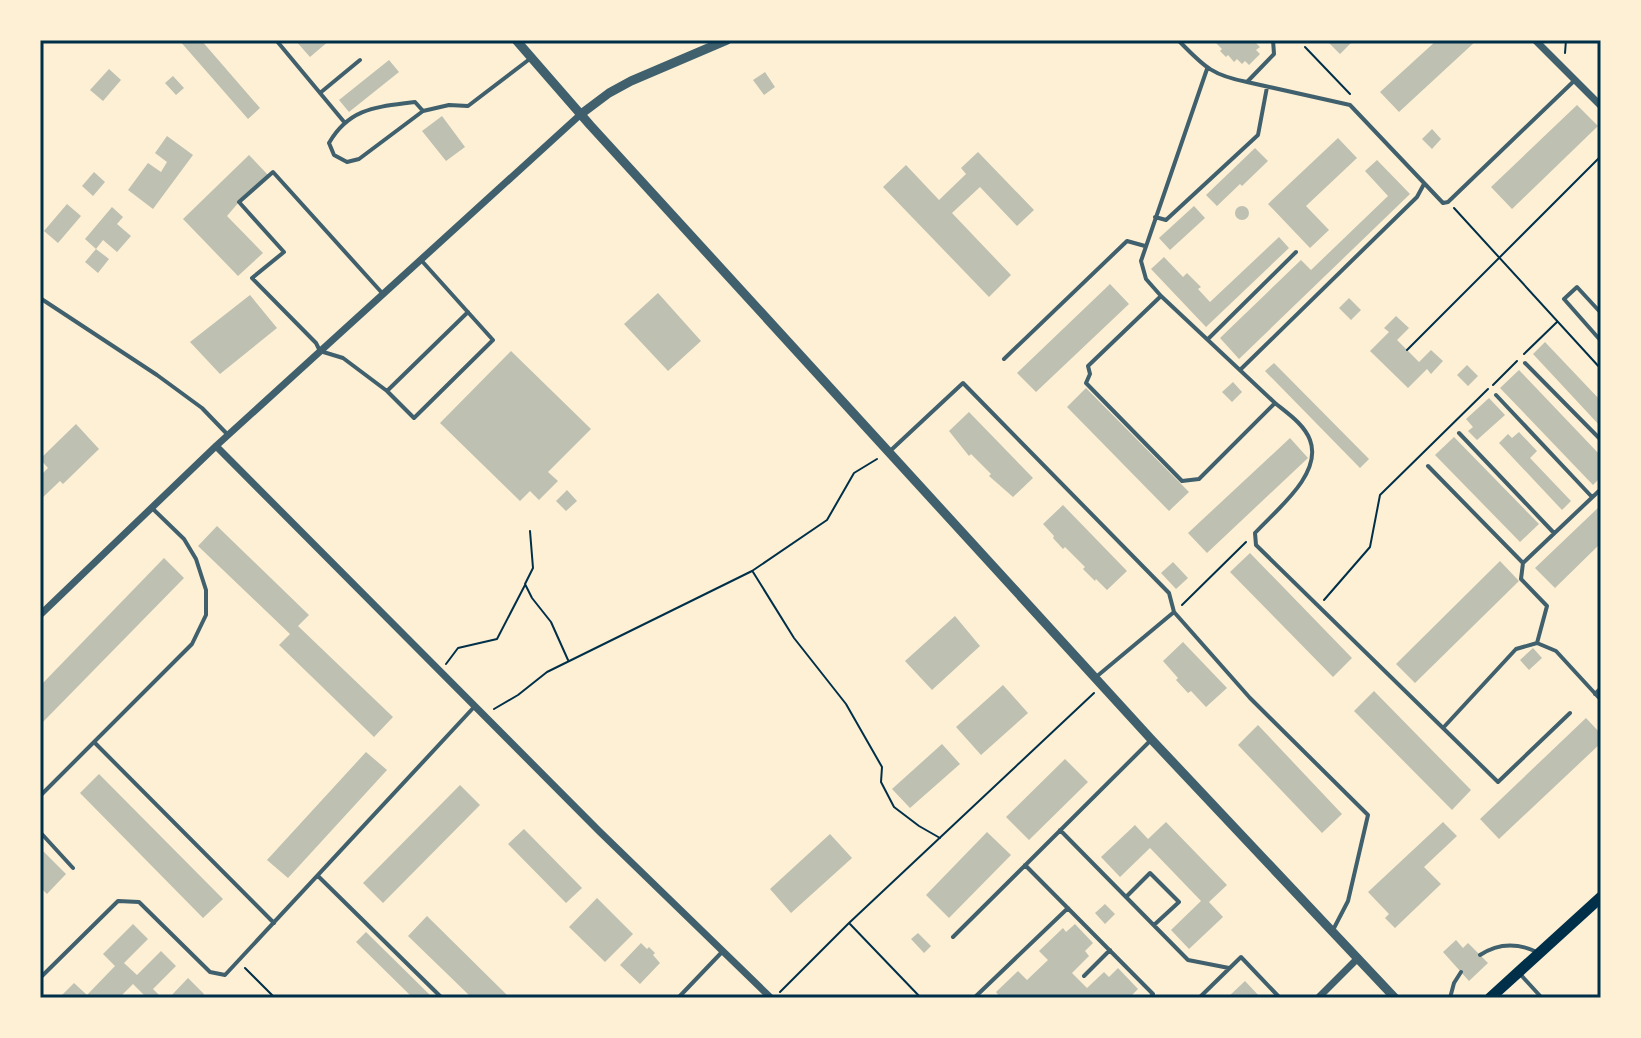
<svg xmlns="http://www.w3.org/2000/svg" width="1641" height="1038" viewBox="0 0 1641 1038" font-family="'Work Sans',sans-serif">
  <style>
    .building { fill: #bec0b2 }
    .lines { fill: none; stroke-linecap: round; stroke-linejoin: round }
    .path { stroke: #003049; stroke-width: 2 }
    .service { stroke: #3f606c; stroke-width: 4 }
    .minor { stroke: #3f606c; stroke-width: 7 }
    .tertiary { stroke: #3f606c; stroke-width: 9 }
    .secondary { stroke: #003049; stroke-width: 11 }
    .neatline { fill: none; stroke: #003049; stroke-width: 3 }
  </style>
  <rect width="100%" height="100%" fill="#fdf0d5"/>
  <path class="building" d="M179,40H201L260,108L248,119Z
    M295,40H330L310,57Z
    M1219,40H1253L1260,47L1256,50L1260,54L1249,65L1245,61L1242,64L1237,59L1234,62L1228,55L1226,57L1220,51L1222,49L1216,43Z
    M1326,40H1354L1340,54Z
    M1437,40H1477L1399,112L1380,92Z
    M389,60L399,72L349,112L339,100Z
    M109,69L121,80L103,101L90,90Z
    M765,72L775,87L764,95L753,80Z
    M173,76L184,88L176,95L165,83Z
    M1577,105L1598,126L1512,209L1491,187Z
    M442,116L465,147L446,161L422,131Z
    M1432,129L1441,139L1432,149L1422,139Z
    M167,136L193,155L153,209L128,190L148,163L161,172L167,162L155,153Z
    M1338,138L1357,158L1306,206L1329,230L1310,248L1268,204Z
    M1255,148L1268,161L1242,186L1240,184L1217,206L1206,195Z
    M978,152L1034,210L1017,226L980,187L952,213L1011,275L989,297L883,187L906,165L939,200L966,174L961,168Z
    M249,155L269,176L239,202L227,216L263,253L238,276L183,219Z
    M1377,160L1410,194L1239,359L1220,338L1301,260L1311,270L1388,196L1365,171Z
    M94,172L105,182L93,196L82,186Z
    M67,204L81,216L58,243L44,231Z
    M1235 213a7 7 0 1 1 14 0a7 7 0 1 1-14 0Z
    M1194,206L1205,218L1170,250L1159,238Z
    M112,207L123,217L117,224L131,236L117,252L103,240L96,249L85,239Z
    M1279,237L1289,248L1206,327L1151,269L1164,257L1183,277L1187,273L1201,287L1198,289L1210,302Z
    M96,249L109,259L98,273L85,262Z
    M1110,284L1129,304L1036,392L1017,373Z
    M658,293L701,341L668,371L624,324Z
    M250,295L277,328L220,374L190,342Z
    M1349,298L1361,310L1351,320L1339,308Z
    M1396,316L1409,328L1397,340L1419,362L1431,350L1443,361L1431,374L1427,369L1408,388L1370,351L1389,332L1384,328Z
    M1545,342L1601,401V427L1533,354Z
    M511,351L591,429L548,472L558,481L539,500L530,491L520,501L440,423Z
    M1274,363L1369,459L1360,468L1265,371Z
    M1467,365L1478,376L1468,386L1457,375Z
    M1519,370L1601,456V477L1593,485L1500,388Z
    M1233,382L1242,392L1232,402L1222,392Z
    M1086,388L1189,492L1169,511L1067,407Z
    M1489,398L1505,415L1477,440L1468,431L1473,427L1466,419Z
    M969,412L1033,478L1013,497L989,476L991,474L971,454L969,456L949,431Z
    M76,424L99,449L63,484L60,481L40,500V476L48,468L40,459Z
    M1519,432L1537,451L1530,458L1571,501L1562,510L1499,443L1508,434L1512,438Z
    M1454,437L1539,524L1520,542L1435,455Z
    M1290,438L1308,458L1207,553L1188,533Z
    M567,490L577,501L566,511L556,501Z
    M1063,505L1127,571L1107,590L1096,579L1095,581L1083,569L1085,567L1065,547L1063,549L1053,538L1054,536L1043,524Z
    M1601,505V543L1555,588L1535,568Z
    M217,526L309,615L298,626L393,717L374,737L279,645L290,634L198,546Z
    M1250,553L1352,658L1333,677L1230,572Z
    M164,558L184,578L40,725V686Z
    M1500,561L1519,581L1415,683L1396,664Z
    M1173,562L1188,578L1176,589L1161,573Z
    M955,616L980,646L932,690L905,661Z
    M1183,642L1227,688L1206,707L1191,691L1188,693L1176,680L1178,678L1163,661Z
    M1533,648L1542,658L1529,670L1520,660Z
    M1003,685L1028,713L981,755L956,727Z
    M1374,691L1471,790L1452,810L1354,711Z
    M1586,718L1601,734V743L1499,839L1480,819Z
    M1258,725L1342,814L1322,833L1238,745Z
    M942,744L960,764L910,808L892,789Z
    M366,752L387,770L288,878L267,860Z
    M1065,759L1088,782L1029,840L1006,817Z
    M99,774L223,899L203,918L80,793Z
    M460,785L480,805L383,903L363,883Z
    M1166,822L1227,885L1209,902L1223,917L1189,949L1171,930L1201,901L1150,848L1120,877L1101,857L1135,825L1148,839Z
    M1443,822L1457,836L1424,867L1441,884L1395,928L1385,918L1389,914L1368,892Z
    M524,829L582,888L566,903L508,844Z
    M987,832L1011,855L949,918L926,895Z
    M830,834L852,858L791,913L770,889Z
    M40,848L66,874L47,894L40,887Z
    M597,898L633,934L605,962L569,927Z
    M1105,904L1115,914L1105,924L1095,913Z
    M427,916L510,998H472L408,936Z
    M133,924L148,939L124,963L137,975L161,951L176,966L153,989L162,998H147L133,984L119,998H59L74,983L87,995L115,966L103,954Z
    M1075,924L1093,943L1085,951L1089,956L1072,973L1087,988L1104,972L1109,977L1118,968L1138,989L1129,998H997L999,996L996,992L1018,971L1027,980L1048,960L1039,951L1063,928L1066,932Z
    M366,932L433,998H413L356,942Z
    M918,933L931,946L924,953L911,939Z
    M1456,940L1463,948L1468,943L1488,963L1469,981L1443,952Z
    M641,943L647,949L649,947L655,953L653,955L660,963L640,984L620,965Z
    M188,978L204,994L201,998H169Z
    M1245,981L1261,998H1227Z"/>
  <g class="lines">
    <path class="path" d="M1305,47L1350,94
      M1565,53L1566,40
      M1454,208L1601,369
      M1407,350L1601,156
      M1524,354L1557,322
      M1493,385L1517,361
      M530,531L533,568L525,584L532,598L551,622L568,660
      M753,572L794,638L846,704L882,767L881,782L894,807L919,826L940,838
      M1324,600L1370,547L1380,495L1488,389
      M1182,605L1246,542
      M446,664L458,648L497,639L525,585
      M494,709L518,695L547,672L752,571L827,520L854,473L877,459
      M850,924L921,998
      M245,968L275,998
      M780,992L849,923L1094,693"/>
    <path class="service" d="M276,40L345,123
      M1178,40C1203,65 1210,75 1247,82L1274,54L1273,40
      M1299,41L1300,40
      M1207,69L1141,261L1146,279L1161,296L1088,366L1090,374L1086,383L1182,481L1199,479L1275,403C1287,413 1304,424 1310,440C1323,474 1276,510 1255,533L1256,545L1443,728L1516,649L1537,643L1556,651L1601,700
      M1247,82L1350,105L1443,203L1448,202L1575,80
      M320,93L360,60
      M423,111L415,102C378,107 350,107 329,143L334,155L347,162L359,159L423,111L449,105L468,106L531,58
      M1155,217L1166,220L1258,135L1267,87
      M383,294L273,172L239,202L284,252L252,278L316,343L320,351L343,358L387,391L414,418L493,340L421,260
      M1161,296L1275,403
      M40,298L157,375L202,408L228,435
      M1601,313L1577,287L1564,299L1601,341
      M1208,339L1296,252
      M1004,359L1127,241L1145,246
      M1525,363L1601,440
      M1240,370L1417,197L1424,184
      M387,391L468,312
      M1496,395L1592,497
      M1459,433L1554,533
      M889,452L963,383L1169,593L1174,612L1096,677
      M1428,466L1523,563
      M1174,612L1250,698L1368,815L1348,901L1333,930
      M1537,643L1547,606L1521,579L1523,563L1601,489
      M1595,694L1601,688
      M1443,728L1498,782L1570,713
      M94,742L274,923
      M40,796L192,644L206,615V590L196,559L184,539L152,508
      M1060,830L1188,960L1229,968
      M40,832L73,868
      M1025,865L1153,994L1150,998
      M318,876L442,998
      M1126,897L1150,873L1179,902L1154,925
      M953,937L1150,741
      M1480,955C1498,943 1518,943 1537,952
      M1520,974L1542,998
      M1084,976L1110,950
      M40,978L118,901L139,902L210,972L225,975L475,706
      M678,998L722,952
      M974,998L1068,908
      M1199,998L1241,957L1280,998
      M1450,998L1454,983L1461,972"/>
    <path class="minor" d="M1535,40L1601,106
      M216,446L599,831L771,998
      M40,615L216,446L581,114
      M1318,998L1358,958"/>
    <path class="tertiary" d="M516,40L590,125L1151,739L1395,998
      M581,114L609,93L631,81L727,40"/>
    <path class="secondary" d="M1490,998L1601,897"/>
  </g>
  <rect width="1641" height="1038" fill="none" stroke="#fdf0d5" stroke-width="84"/>
  <rect x="42" y="42" width="1557" height="954" class="neatline"/>
</svg>
